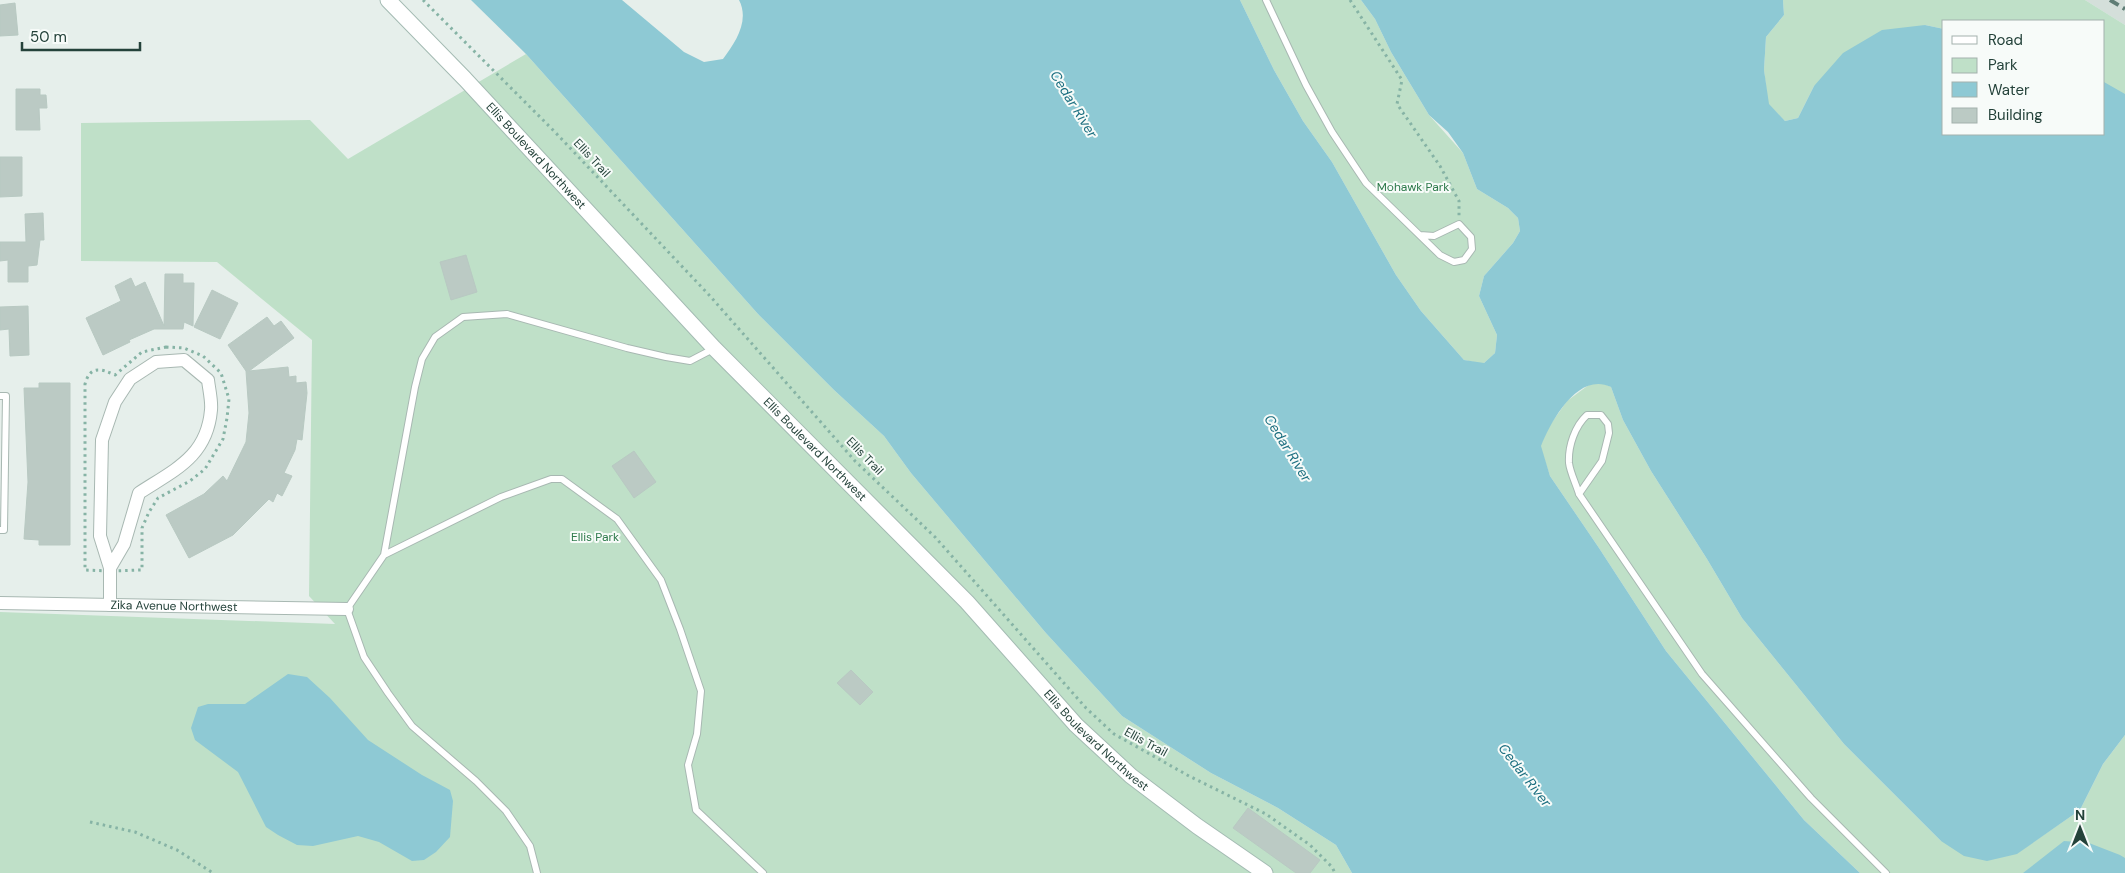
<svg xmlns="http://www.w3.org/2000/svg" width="2125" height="873" viewBox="0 0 2125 873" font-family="'DM Sans',sans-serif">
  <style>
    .built { fill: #d4dfda }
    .green { fill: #bfe0c8 }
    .water { fill: #8ec9d4 }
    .building { fill: #bbcac4; stroke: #b8c9c2 }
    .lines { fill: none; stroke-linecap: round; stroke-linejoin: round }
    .lane-casing { stroke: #a8b8b2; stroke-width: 8 }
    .street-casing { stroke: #a8b8b2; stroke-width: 14 }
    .secondary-casing { stroke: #a4bbb3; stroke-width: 17 }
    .path { stroke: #86b3a5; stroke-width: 3; stroke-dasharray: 2.5 4; stroke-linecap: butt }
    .lane { stroke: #fff; stroke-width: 6 }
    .street { stroke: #fff; stroke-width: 12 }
    .secondary { stroke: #fff; stroke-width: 15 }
    .rail { stroke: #5f7d75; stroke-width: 4; stroke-dasharray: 10 5; stroke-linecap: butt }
    .labels { text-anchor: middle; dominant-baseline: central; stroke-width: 4; stroke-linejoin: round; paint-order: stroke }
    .street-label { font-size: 12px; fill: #24423a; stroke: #f7fbf9 }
    .park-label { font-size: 12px; fill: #2d7a4b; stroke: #f7fbf9 }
    .water-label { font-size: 14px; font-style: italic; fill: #1c6f80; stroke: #f7fbf9 }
  </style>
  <rect width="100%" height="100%" fill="#e6efeb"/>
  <path class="built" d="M2085,0H2125V25Z"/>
  <path class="green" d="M1240,0H1361L1375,19L1391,52L1429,115L1463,153L1477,189L1508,208L1518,218L1520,231L1513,243L1484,276L1479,296L1497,335L1495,353L1483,364L1464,360L1421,311L1396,275L1332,162L1303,121L1274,70Z
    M1783,0H2085L2125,25V95L2104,83V21H1944V29L1925,25L1814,86L1798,118L1785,121L1768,104L1764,70L1766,37L1784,15Z
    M526,54L758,314L834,390L884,436L911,473L1045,632L1122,716L1211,773L1278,808L1336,845L1352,873H0V612L335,624L309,596L312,340L217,262L81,261V123L310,120L348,159Z
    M1603,383L1611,387L1623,420L1651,471L1707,559L1742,618L1844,744L1941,841L2016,854L2080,810L2103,764L2125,735V873H1860L1804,820L1666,651L1599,548L1550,476L1540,446L1550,425L1567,401L1590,384Z"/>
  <path class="water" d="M471,0H622L684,52L704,62L723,59C735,43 750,21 739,0H1240L1274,70L1303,121L1332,162L1396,275L1421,311L1464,360L1484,363L1495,353L1497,335L1479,296L1484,276L1513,243L1520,231L1518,218L1508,208L1477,189L1463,153L1448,132L1429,115L1391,52L1375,19L1361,0H1783L1784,15L1766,37L1764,70L1769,104L1785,121L1798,118L1814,86L1843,53L1882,30L1925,25L1944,29V134H2104V82L2125,94V735L2103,764L2080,810L2017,854L1987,861L1964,856L1941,841L1844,744L1742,618L1707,559L1651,471L1623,420L1611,387C1578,371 1551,421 1541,446L1550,476L1599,548L1666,651L1804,820L1860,873H1352L1336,845L1278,808L1211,773L1122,716L1045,632L911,473L884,436L834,390L758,314L526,54Z
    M288,674L307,677L330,698L368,740L422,775L450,790L453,801L450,837L436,852L424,860L412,861L379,842L358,836L313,846L297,845L278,835L266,827L238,772L195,740L191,728L198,707L208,704H245Z
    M2064,841L2089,843L2120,855L2125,858V873H2023Z"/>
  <path class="building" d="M15,3L18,35L0,36V5Z
    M16,89H40V95H46L47,108H39L40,130H16Z
    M0,157H22V196L0,197Z
    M43,213L44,240H40L37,265L28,266V282H8V260L0,261V242H26L25,214Z
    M466,255L477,292L451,300L440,262Z
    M165,274H183V283H194L193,326L184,322L183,329H154L129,340L130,342L103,355L86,318L121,301L115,286L131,278L135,287L145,282L164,326Z
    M212,290L238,303L220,339L194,327Z
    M28,306L29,355L10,356L9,329L0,330V307Z
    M267,317L274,326L281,321L294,338L249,371L288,367L289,377L296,376V383L306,382L307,393L302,440L297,439L295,450L284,473L292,476L282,496L277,493L273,502L269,499L233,535L189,558L166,515L204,494L223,476L227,481L246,442L249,413L246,371L228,345Z
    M39,383H70V545H39V540L24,539L28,482L24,388H39Z
    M634,451L656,482L634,498L612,466Z
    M851,670L873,692L860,705L837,683Z
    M1248,808L1320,860L1310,873H1296L1233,828Z"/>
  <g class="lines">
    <g class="lane-casing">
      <path id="lane" d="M1266,0L1306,85L1332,132L1366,183L1440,255L1454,262L1464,260L1472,249L1471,237L1459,224L1434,236L1420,235
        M0,396H6L4,530H0
        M1579,494L1602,461L1609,433L1608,424L1601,415H1587C1575,426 1568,446 1569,463C1570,472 1576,484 1579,494L1702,674L1811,798L1886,873
        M384,555L501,497L551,479H562L617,519L661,580L680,629L701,691L697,734L688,765L696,810L763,873
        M537,873L530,846L506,811L476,781L412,726L388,693L364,657L347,609L384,555L415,387L422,359L435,337L463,317L507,314L627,348L666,357L690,361L713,349"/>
    </g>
    <g class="street-casing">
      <g id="street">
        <path d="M110,568L124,544L139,493C174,470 207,457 211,410C212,401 209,389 208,380L184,360L156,362L130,379L115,402L102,440L100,536L110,568V605"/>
        <path id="s1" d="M0,603L347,609"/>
      </g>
    </g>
    <g class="secondary-casing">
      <g id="secondary">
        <path id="s2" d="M388,0L465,79L714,348L967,602L1076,725L1131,776L1197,826L1265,873"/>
      </g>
    </g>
    <path class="path" d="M423,0L554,131L710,296L855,461L935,537L1086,708L1114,734L1189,776L1266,814L1310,845L1332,867L1335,873
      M1350,0L1402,80L1397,104L1440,166L1459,201V216
      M166,347L184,348L203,356L221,373L229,399L227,418L223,439L205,469L190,481L158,498L149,512L142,528V570L110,571L85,570V384C90,366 100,368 115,375L142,352Z
      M90,822L135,832L177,850L213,873"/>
    <use href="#lane" class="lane"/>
    <use href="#street" class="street"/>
    <use href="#secondary" class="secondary"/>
    <path class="rail" d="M2110,0L2125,9"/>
  </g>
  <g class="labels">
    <g class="street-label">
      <text stroke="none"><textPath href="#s2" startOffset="215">Ellis Boulevard Northwest</textPath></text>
      <text transform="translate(592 158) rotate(47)">Ellis Trail</text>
      <text stroke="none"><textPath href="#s2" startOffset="620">Ellis Boulevard Northwest</textPath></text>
      <text transform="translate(865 456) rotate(46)">Ellis Trail</text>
      <text stroke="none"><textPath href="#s1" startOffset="174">Zika Avenue Northwest</textPath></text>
      <text stroke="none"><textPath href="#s2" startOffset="1025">Ellis Boulevard Northwest</textPath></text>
      <text transform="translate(1146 742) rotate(29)">Ellis Trail</text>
    </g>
    <g class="park-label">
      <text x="1413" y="187">Mohawk Park</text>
      <text x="595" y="537">Ellis Park</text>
    </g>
    <g class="water-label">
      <text transform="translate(1074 104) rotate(58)">Cedar River</text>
      <text transform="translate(1288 448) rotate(58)">Cedar River</text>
      <text transform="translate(1525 775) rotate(52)">Cedar River</text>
    </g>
  </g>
  <rect x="1942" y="20" width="162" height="115" fill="#f7fbf9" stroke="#a3b1ad"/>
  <rect x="1952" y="36" width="25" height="8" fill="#ffffff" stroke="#a3b1ad"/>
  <text x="1988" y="45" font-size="15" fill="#24423a">Road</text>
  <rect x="1952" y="58" width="25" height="15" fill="#bfe0c8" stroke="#a3b1ad"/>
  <text x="1988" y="70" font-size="15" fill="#24423a">Park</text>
  <rect x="1952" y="82" width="25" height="15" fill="#8ec9d4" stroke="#a3b1ad"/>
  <text x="1988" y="95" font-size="15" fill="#24423a">Water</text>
  <rect x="1952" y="108" width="25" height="15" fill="#bbcac4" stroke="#a3b1ad"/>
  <text x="1988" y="120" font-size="15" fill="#24423a">Building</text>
  <g transform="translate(2080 828)" stroke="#f7fbf9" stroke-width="4" paint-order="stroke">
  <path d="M0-4L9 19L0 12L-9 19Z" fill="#24423a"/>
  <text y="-8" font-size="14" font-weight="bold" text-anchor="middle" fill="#24423a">N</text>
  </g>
  <path d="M22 42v8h118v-8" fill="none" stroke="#24423a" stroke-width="2.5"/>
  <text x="30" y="42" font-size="15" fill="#24423a" stroke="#f7fbf9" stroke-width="4" paint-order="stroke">50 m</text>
</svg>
